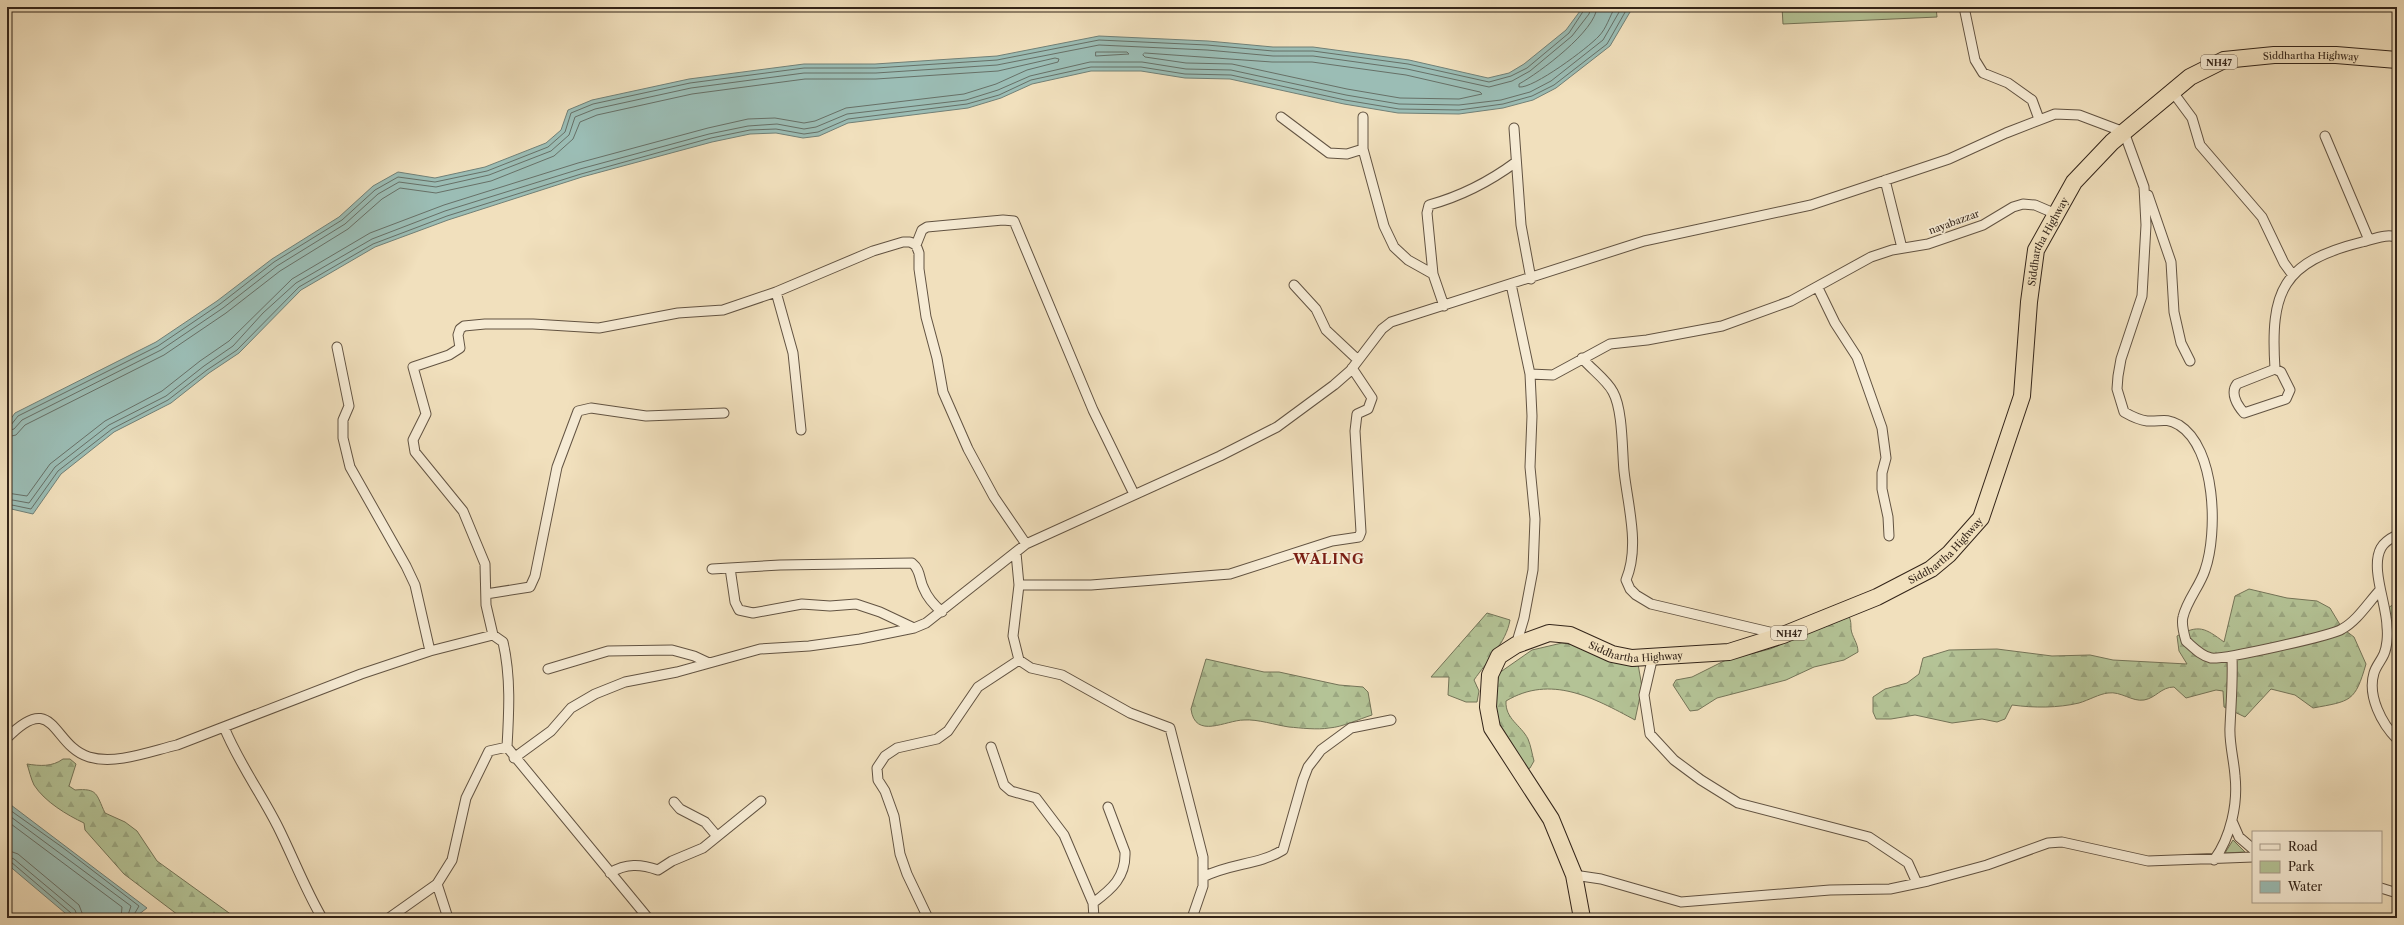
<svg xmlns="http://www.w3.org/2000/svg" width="2404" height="925" viewBox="0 0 2404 925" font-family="'Libre Caslon Text',serif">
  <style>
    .forest { fill: url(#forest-firs); stroke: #747458 }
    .green { fill: #b4c396; stroke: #747458 }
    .water { fill: #9bbdb5; stroke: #718077 }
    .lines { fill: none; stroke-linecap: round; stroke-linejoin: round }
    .shore { stroke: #677067; stroke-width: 1 }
    .street-casing { stroke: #625342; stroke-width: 11 }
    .highway-casing { stroke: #332419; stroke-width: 18 }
    .street { stroke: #f6ebd4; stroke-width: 9 }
    .highway { stroke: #f1e0bd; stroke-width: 16 }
    .labels { text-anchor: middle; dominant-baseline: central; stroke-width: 3.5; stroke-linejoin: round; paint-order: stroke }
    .shield { fill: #f6ebd4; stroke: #6e6051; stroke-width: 1 }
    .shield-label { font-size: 9px; font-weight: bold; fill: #332419 }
    .street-label { font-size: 10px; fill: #332419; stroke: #f6ebd4 }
    .district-label { font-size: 14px; font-weight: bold; letter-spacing: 1px; fill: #7a1f14; stroke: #f6ebd4 }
  </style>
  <defs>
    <pattern id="forest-firs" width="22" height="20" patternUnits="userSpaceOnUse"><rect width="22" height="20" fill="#b4c396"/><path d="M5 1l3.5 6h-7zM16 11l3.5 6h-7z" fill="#9ba781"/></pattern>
  </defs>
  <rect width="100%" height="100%" fill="#f1e0bd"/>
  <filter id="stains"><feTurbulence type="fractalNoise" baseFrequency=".005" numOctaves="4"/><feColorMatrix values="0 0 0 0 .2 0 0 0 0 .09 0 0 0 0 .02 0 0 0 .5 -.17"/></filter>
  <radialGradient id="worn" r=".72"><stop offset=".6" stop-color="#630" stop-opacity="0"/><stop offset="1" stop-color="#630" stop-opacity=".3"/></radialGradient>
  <path class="forest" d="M2249,589L2287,598L2317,601L2330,608L2342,628L2354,637L2366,664C2355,702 2351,701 2313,708L2295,695L2271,689L2245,717L2224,707L2223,691L2216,690L2186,698L2174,687C2161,687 2156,698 2144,700C2132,702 2121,691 2108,693C2099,694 2089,700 2079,703C2058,708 2034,708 2012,705L2005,719L1997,722L1982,719L1952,723L1915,715L1891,719H1876L1873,712V697L1885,689L1907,683L1919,674L1923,658L1949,650L1997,649L2052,656L2090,655L2113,660L2187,664L2179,651L2177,636C2199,624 2205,628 2224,642L2235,596Z
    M2397,602V624L2389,615L2388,608Z
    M1487,613L1510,620C1506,643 1487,661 1474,680L1479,691L1477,702H1466L1448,695L1449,677H1431Z
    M1849,616C1851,621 1851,624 1851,629C1852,637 1858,643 1858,652L1844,660L1814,667L1786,680L1717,698L1698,710L1690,711L1673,685L1676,680L1692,677L1726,660L1770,649Z
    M1562,643L1583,646L1638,664L1642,687L1635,720C1594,698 1551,674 1506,701C1505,719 1521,725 1528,739C1531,746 1532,754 1534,761L1530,768L1523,772L1491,711L1499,673L1532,650Z
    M1206,659L1264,672H1279L1339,685L1363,687L1368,692L1372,715C1359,719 1343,727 1329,728C1317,730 1301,728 1289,727C1275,725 1258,719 1244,720C1226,720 1195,740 1191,709Z
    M63,759H70L76,764L69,786L75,790C98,788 96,794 105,813L125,822L137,831L157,861L236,918H182L124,874L85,830L84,823C67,815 45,802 34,785C31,779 29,770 27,764C40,766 52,767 63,759Z"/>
  <path class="green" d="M1782,7H1936L1937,17L1783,24Z
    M2233,840L2245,852L2225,853Z"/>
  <path class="water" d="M1583,7H1633L1610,46L1556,88L1533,100L1503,108L1459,114L1398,113L1344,104L1230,79L1185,78L1141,71H1091L1032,84L1001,98L968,108L848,123L819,136L803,138L776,133L750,134L712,142L582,177L448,220L375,247L301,290L239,353L209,373L171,403L114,432L61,474L33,514L7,508V424L15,413L156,342L217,301L272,259L339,217L373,186L398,172L435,178L485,167L546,143L561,130L568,110L592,100L689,79L804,64H875L997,56L1099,36L1208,41L1273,47H1313L1409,60L1488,78L1509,73L1524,64L1566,30Z
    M7,802L147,908L134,918H71L7,864Z"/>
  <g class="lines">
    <path class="shore" d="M1597,7C1596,31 1539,73 1519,84V87C1533,89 1588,48 1599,36C1606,29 1610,16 1615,7
      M1096,52H1127L1129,54L1096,56Z
      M1145,53L1272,62H1312L1406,75L1480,92L1482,94L1459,99L1400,98L1347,89L1232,64L1186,63L1145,57L1143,55Z
      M7,426L11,425L18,416L158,346L220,304L274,262L342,220L375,190L398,177L435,182L487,171L548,147L565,132L571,113L593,104L690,83L804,68H876L997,60L1099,40L1207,45L1273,51H1313L1408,64L1489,82L1511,76L1527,68L1569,33L1586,7
      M7,431L14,429L22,420L161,350L223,308L277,266L345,224L378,194L399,182L436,187L489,175L551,151L569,135L575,117L595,109L691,88L804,73H876L997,65L1099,45L1207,50L1273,56H1313L1407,69L1489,87L1512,81L1530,71L1572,36L1589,14L1591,7
      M7,437L16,435L25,425L164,355L226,313L280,271L348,229L382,199L400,188L436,193L491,181L554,156L573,139L580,122L597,115L692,94L805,79H876L998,71L1055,58L1059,59L1058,62L1027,70L996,84L964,94L846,108L815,121L804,123L775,118L748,119L708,128L578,163L444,205L370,233L292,279L229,341L200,361L162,391L105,421L50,464L27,496L7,493
      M7,499L29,503L55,467L109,425L166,396L204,366L233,346L263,313L296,283L372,239L445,211L580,169L709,134L748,126L777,124L804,129L816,127L847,114L966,100L998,90L1030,76L1090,62H1142L1186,69L1231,70L1346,95L1399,104L1459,105L1501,100L1530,92L1551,81L1603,40L1622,7
      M7,504L31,509L58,471L112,429L168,400L207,370L237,350L299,287L373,244L447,216L581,174L711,138L750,130L776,129L804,134L818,132L848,119L967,104L999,95L1031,80L1091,67H1141L1185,74L1231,75L1345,100L1399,109L1459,110L1503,104L1532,96L1554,85L1607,44L1628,7
      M7,808L62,847L139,906L132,918
      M7,814L131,906L127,918
      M7,821L122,907L121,918
      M7,850L18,854L79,905L84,918
      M7,856L14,859L75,910L78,918
      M7,861L11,862L71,913L73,918"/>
    <g class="street-casing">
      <path id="street" d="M1964,7L1975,60L1983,73L2008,83L2032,100L2039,119
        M2172,91L2192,118L2200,145L2262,217L2284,263L2292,274
        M1281,117L1329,153L1347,154L1363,149
        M1363,117V149L1384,226L1394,247L1408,260L1433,274
        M1514,128L1521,225L1531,279
        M2325,136L2369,240
        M1885,180L1902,248
        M2148,195L2171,262L2174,312L2181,343L2190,361
        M916,245L922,230L927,227L1003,220L1014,221L1093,410L1134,494
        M1511,284L1530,374L1532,416L1530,467L1535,519L1533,570L1524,618L1516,645
        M1294,285L1316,309L1326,330L1358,360
        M1818,288L1835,323L1857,357L1882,428L1886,458L1882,473V489L1888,517L1889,536
        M776,292L793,353L801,430
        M1444,306L1433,274L1427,213L1429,205C1462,196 1489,182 1516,162
        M337,347L349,406L343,420V438L350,467L406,566L415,585L430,651
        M1582,358C1591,369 1607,380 1613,392C1623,410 1622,451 1624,471C1628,507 1640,546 1626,580L1630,589L1636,595L1651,604L1778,634
        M2275,369C2270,291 2282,262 2362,242C2371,240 2389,232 2397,238
        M2275,369L2281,372L2290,390L2286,399L2244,413C2237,405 2230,393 2237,384Z
        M1530,374L1553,375L1610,344L1647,340L1722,326L1791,301L1871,257L1892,250L1928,244L1983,225L2013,207L2023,204L2035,205L2056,214
        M2397,535C2391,538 2384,542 2381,548C2370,568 2387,605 2387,627C2388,635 2387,647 2384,654C2381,661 2376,666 2374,673C2367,696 2382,724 2397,739
        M730,568L735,602L739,610L753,613L802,604L830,606L856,604L880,612L914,628
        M712,569L780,565L912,563C921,570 919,580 924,589C928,599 934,605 942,612
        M1019,585H1091L1230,574L1332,541L1359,537L1361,532L1355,431L1357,414L1368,409L1372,398L1352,368
        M486,594L530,587L535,576L557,467L578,411L591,408L646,416L724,413
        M493,635L486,605L485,564L475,540L463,511L415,452L413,440L426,414L413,367L449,355L460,348L458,335L460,329L464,326L485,324H533L599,328L678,313L723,310L776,292L873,251L903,242H910L916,245L919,253V269L926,317L937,358L943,392L968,449L994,497L1026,544
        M1653,656L1644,695L1650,734L1674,760L1701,780L1738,803L1869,837L1908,863L1917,883
        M1019,660L1031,668L1062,675L1130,713L1170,728L1203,857V886L1192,918
        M548,669L608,651L672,650L694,656L709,663
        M224,727C238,762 261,793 278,827C293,857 305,889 322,918
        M7,738C55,689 52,746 89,757C116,765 151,751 177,745L361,674L430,651L493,635L503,642C511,677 509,712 507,747L648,918
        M991,747L1004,785L1011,791L1036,798L1064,835L1093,903
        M514,758L551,731L571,708L595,694L625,682L677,672L760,649L809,646L860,639L914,628L926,623L1026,544L1220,456L1277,427L1334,385L1350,371L1382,329L1391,322L1644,241L1811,205L1949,159L2006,133L2055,114L2079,115L2124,132L2144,187L2146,225L2142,296L2121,359L2118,376L2117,389L2124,412C2131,416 2139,420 2147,421C2161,422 2165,417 2179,425C2216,448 2218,533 2205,570C2200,586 2187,600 2183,617C2181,624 2184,634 2186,641C2193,647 2201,656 2211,658C2221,660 2331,636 2342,629C2357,621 2368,603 2380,590
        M674,802L680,809L705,822L716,835
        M2232,821L2239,837L2253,849
        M2214,860C2231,837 2238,803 2235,776C2234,760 2229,743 2230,727C2231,703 2233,681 2232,657
        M610,873C626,863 641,864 658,870L672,861L703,848L761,801
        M1574,875L1601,879L1681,902L1830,890L1890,889L1928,881L1987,865L2048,843L2062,842L2148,861L2253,857
        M1203,877C1230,863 1259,865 1283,850L1303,780L1308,767L1315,758L1321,750L1351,728L1391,720
        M437,884L448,918
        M2381,888L2397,893
        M389,918L437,884L452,860L466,798L489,751L507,747
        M928,918L907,874L900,854L894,816L885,791L878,780L877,768L885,756L897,748L937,739L948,731L978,687L1019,660L1013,636L1019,585L1016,553
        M1094,918L1093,903C1112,889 1126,877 1125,852L1108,807"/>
    </g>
    <g class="highway-casing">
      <g id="highway">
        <path id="s1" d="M1582,918L1574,875L1551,819L1492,728L1488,707L1490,675L1499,656L1516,645L1549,633L1570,635L1612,654L1632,658L1729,652L1783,635L1877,597L1931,569L1949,554L1981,518L2022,396L2029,302L2036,250L2074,182L2112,142L2190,77L2224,60L2274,55H2336L2397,60"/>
      </g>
    </g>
    <use href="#street" class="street"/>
    <use href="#highway" class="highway"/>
  </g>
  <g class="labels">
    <g class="shield">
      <rect x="2201" y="55" width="36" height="14" rx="3"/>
      <rect x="1771" y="626" width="36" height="14" rx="3"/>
    </g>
    <g class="shield-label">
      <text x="2219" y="62">NH47</text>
      <text x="1789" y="633">NH47</text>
    </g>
    <g class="street-label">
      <text stroke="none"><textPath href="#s1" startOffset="1453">Siddhartha Highway</textPath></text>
      <text transform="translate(1954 222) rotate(-20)">nayabazzar</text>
      <text stroke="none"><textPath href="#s1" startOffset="1105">Siddhartha Highway</textPath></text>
      <text stroke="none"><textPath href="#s1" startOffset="769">Siddhartha Highway</textPath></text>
      <text stroke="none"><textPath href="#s1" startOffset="433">Siddhartha Highway</textPath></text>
    </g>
    <g class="district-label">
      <text x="1329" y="559">WALING</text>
    </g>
  </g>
  <rect width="2404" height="925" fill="none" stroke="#f1e0bd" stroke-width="24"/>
  <rect x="8" y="8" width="2388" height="909" fill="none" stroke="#332419" stroke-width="2"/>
  <rect x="12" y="12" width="2380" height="901" fill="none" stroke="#332419"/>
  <rect x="2252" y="831" width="130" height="72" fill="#f6ebd4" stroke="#a89b89"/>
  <rect x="2260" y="844" width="20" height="6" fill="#f6ebd4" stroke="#a89b89"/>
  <text x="2288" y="851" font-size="12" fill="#332419">Road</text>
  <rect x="2260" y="861" width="20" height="12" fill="#b4c396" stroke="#a89b89"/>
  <text x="2288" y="871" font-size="12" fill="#332419">Park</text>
  <rect x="2260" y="881" width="20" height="12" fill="#9bbdb5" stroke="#a89b89"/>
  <text x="2288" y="891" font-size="12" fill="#332419">Water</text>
  <rect width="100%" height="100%" filter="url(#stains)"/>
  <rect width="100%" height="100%" fill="url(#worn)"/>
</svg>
